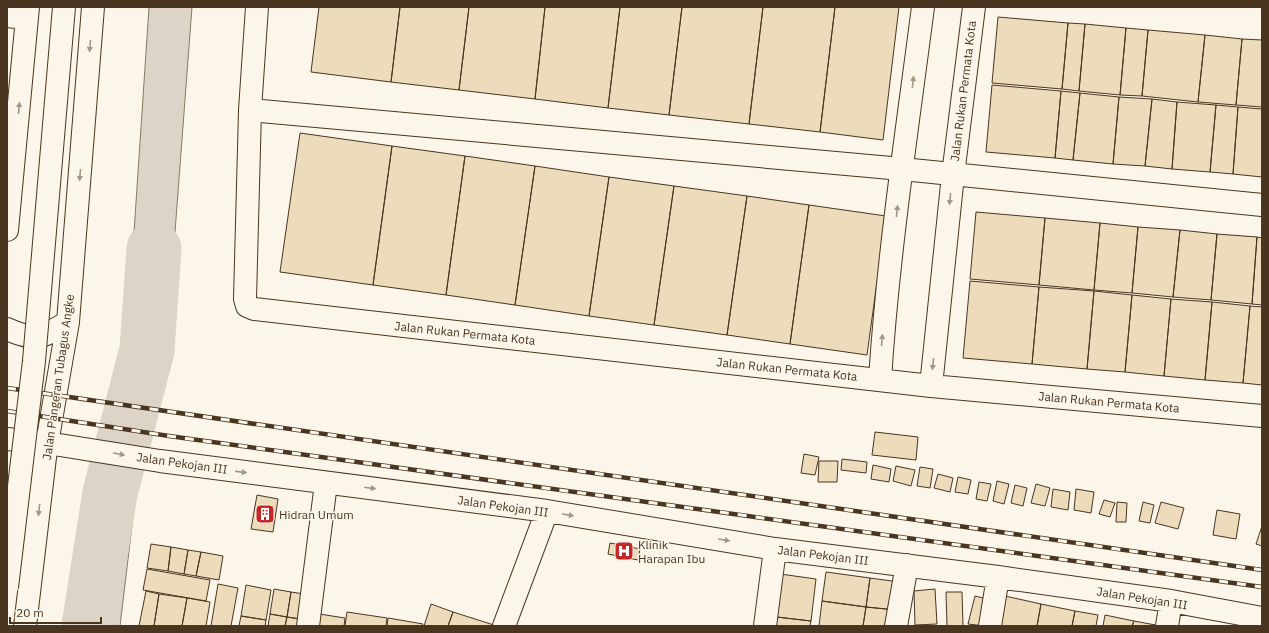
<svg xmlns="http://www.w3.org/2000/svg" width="1269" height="633" viewBox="0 0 1269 633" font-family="'IBM Plex Sans',sans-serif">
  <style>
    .water { fill: #dcd4c6; stroke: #887966 }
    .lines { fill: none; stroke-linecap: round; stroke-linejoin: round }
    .river { stroke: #dcd4c6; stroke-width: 55 }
    .building { fill: #ecdcbc; stroke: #4a3520 }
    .minor-casing { stroke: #4a3520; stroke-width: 24 }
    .minor { stroke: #fbf6e9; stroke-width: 22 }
    .rail-casing { stroke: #4a3520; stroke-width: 4.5 }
    .rail { stroke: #fbf6e9; stroke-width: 3; stroke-dasharray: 9; stroke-linecap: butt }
    .major-bridge-casing { stroke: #4a3520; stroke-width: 24; stroke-linecap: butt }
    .major-bridge { stroke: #fbf6e9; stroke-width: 22 }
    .oneway { fill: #a29684 }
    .labels { text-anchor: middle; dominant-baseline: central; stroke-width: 3; stroke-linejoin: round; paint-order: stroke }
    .street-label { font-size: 12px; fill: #4a3520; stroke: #fbf6e9 }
    .poi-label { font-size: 12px; fill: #4a3520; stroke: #fbf6e9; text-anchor: start }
  </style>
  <rect width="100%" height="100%" fill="#fbf6e9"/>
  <path class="water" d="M149,7H192L168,325L128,323Z
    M91,475L137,484L120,626H73L84,551Z"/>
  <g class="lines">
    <path class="river" d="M89,626L110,493L147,350L154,249"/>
  </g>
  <path class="building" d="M319,7H400L391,82L311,72Z
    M400,7H469L459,90L391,82Z
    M469,7H545L535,99L459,90Z
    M545,7H620L608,108L535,99Z
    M620,7H682L669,115L608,108Z
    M682,7H763L749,124L669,115Z
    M763,7H835L820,132L749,124Z
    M835,7H899L883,140L820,132Z
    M998,17L1068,23L1062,89L992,83Z
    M1068,23L1085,24L1079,91L1062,89Z
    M1085,24L1126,28L1120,95L1079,91Z
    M1126,28L1148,30L1142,96L1120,95Z
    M1148,30L1205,35L1198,102L1142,96Z
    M1205,35L1242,39L1236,105L1198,102Z
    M1242,39L1262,40V107L1236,105Z
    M992,85L1061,91L1055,158L986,152Z
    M1061,91L1080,93L1073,160L1055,158Z
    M1080,93L1119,97L1113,164L1073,160Z
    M1119,97L1152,99L1145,166L1113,164Z
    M1152,99L1177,102L1172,169L1145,166Z
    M1177,102L1216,105L1210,172L1172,169Z
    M1216,105L1238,107L1233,174L1210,172Z
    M1238,107L1262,109V177L1233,174Z
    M300,133L392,146L373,285L280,272Z
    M392,146L465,156L446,295L373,285Z
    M465,156L535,166L515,305L446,295Z
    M535,166L609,177L589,316L515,305Z
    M609,177L674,186L654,325L589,316Z
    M674,186L747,196L727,335L654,325Z
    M747,196L809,205L790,344L727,335Z
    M809,205L886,216L867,355L790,344Z
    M976,212L1045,218L1039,285L970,279Z
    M1045,218L1100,223L1094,290L1039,285Z
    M1100,223L1138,227L1132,293L1094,290Z
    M1138,227L1180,230L1173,297L1132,293Z
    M1180,230L1217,234L1211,300L1173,297Z
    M1217,234L1257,237L1252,304L1211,300Z
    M1257,237L1262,238V305L1252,304Z
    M970,281L1039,287L1032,364L963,358Z
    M1039,287L1094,291L1087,369L1032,364Z
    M1094,291L1132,295L1125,372L1087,369Z
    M1132,295L1171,299L1164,376L1125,372Z
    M1171,299L1212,302L1205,380L1164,376Z
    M1212,302L1250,306L1243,383L1205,380Z
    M1250,306L1262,307V385L1243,383Z
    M875,432L918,437L916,460L872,455Z
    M804,454L819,457L815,475L801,473Z
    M842,459L867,462L866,473L841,470Z
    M819,461H838L837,482H818Z
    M873,465L891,469L889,482L871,479Z
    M896,466L915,470L911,486L893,481Z
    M920,467L933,469L930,488L917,486Z
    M938,474L953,478L950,492L934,488Z
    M958,477L971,480L968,494L955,492Z
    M997,481L1009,484L1004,504L993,501Z
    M979,482L991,484L987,501L976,499Z
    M1036,484L1050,488L1045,506L1031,503Z
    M1015,485L1027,488L1023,506L1011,503Z
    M1053,489L1070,492L1068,510L1051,507Z
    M1076,489L1094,492L1091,513L1074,510Z
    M257,495L278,499L273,532L251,529Z
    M1104,500L1115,503L1110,517L1099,514Z
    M1117,502L1127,503L1126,522H1116Z
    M1143,502L1154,505L1150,523L1139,521Z
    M1161,502L1184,508L1178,529L1155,523Z
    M1217,510L1240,514L1236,539L1213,535Z
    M1262,526V546L1256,544Z
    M610,543L640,549L638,560L608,554Z
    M151,544L171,547L168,571L147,568Z
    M171,547L188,550L184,574L168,571Z
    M188,550L201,552L196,576L184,574Z
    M201,552L223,556L219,580L196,576Z
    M147,569L210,580L206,601L143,590Z
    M826,572L870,578L866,607L822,601Z
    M773,573L816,579L811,621L768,616Z
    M870,578L899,582L896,610L866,607Z
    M218,584L238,588L231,626H211Z
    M246,585L271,590L266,620L241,616Z
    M274,589L291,592L287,617L270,614Z
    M935,589L937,624L915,625L914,591Z
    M146,591L159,594L154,626H139Z
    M291,592L311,595L307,620L287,617Z
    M946,592H962L963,626H947Z
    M159,594L187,598L182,626H154Z
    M996,594L1041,604L1037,626H997Z
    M975,596L991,600L985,626L968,624Z
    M187,598L210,602L206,626H182Z
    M822,601L866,607L863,626H819Z
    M431,604L453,612L448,626H424Z
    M1041,604L1075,611L1072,626H1037Z
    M866,607L896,610L893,626H863Z
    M1075,611L1098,615L1096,626H1072Z
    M347,612L387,618L386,626H345Z
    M453,612L497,626H448Z
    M313,613L345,618L344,626H311Z
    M270,614L287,617L285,626H268Z
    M1105,615L1134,621L1132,626H1103Z
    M241,616L266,620L265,626H239Z
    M768,616L811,621L810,626H767Z
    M287,617L307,620L306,626H285Z
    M388,618L423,624L422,626H387Z
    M1134,621L1161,626H1132Z"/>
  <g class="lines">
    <g class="minor-casing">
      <path id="minor" d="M257,7L250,110L245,299L247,306L254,309L931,386L1262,416
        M7,16L27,18
        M250,110L902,169L1262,205
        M7,230L28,7
        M7,329C36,342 41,338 68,322
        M880,379C888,255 907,131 923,7
        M931,386L953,175L974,7
        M7,439L47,443L160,461L547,511L775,549L998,577L1171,601L1262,618
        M25,626L46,449L68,322L93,7
        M308,626L326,483
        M504,626L547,511
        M765,626L775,549
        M896,626L907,565
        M990,626L998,577
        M1167,626L1171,601"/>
    </g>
    <use href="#minor" class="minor"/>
    <g class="rail-casing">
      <path id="rail" d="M7,388L1262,570
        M7,411L169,436L1262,587"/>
    </g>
    <use href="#rail" class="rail"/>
    <g class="major-bridge-casing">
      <path id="major-bridge" d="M7,587L34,361L64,7"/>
    </g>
    <use href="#major-bridge" class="major-bridge"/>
  </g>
  <defs><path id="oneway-solid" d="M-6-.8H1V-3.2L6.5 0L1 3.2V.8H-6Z"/></defs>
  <g class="oneway">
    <use href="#oneway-solid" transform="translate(90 46) rotate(95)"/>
    <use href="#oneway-solid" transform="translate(913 82) rotate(-83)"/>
    <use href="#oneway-solid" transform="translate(19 108) rotate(-85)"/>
    <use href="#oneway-solid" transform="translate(80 175) rotate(95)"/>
    <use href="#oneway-solid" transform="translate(950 199) rotate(96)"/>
    <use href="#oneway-solid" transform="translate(897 211) rotate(-84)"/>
    <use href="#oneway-solid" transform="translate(882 340) rotate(-85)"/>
    <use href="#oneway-solid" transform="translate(933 364) rotate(96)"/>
    <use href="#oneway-solid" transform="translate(119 454) rotate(10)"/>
    <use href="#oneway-solid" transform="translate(241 472) rotate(7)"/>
    <use href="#oneway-solid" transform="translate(370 488) rotate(7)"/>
    <use href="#oneway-solid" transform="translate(39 510) rotate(97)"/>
    <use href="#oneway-solid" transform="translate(568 515) rotate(9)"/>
    <use href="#oneway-solid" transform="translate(724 540) rotate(9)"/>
  </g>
  <defs>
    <g id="building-square" transform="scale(1)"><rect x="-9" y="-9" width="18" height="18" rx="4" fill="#c62828" stroke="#fbf6e9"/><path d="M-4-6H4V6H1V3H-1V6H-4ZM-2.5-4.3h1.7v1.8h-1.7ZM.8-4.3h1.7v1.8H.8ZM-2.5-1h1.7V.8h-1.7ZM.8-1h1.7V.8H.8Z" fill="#fff"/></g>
    <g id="hospital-square" transform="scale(1)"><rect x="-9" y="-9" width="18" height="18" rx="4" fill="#c62828" stroke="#fbf6e9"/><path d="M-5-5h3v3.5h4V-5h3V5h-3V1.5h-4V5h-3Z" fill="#fff"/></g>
  </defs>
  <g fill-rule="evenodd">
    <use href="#building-square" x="265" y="514"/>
    <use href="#hospital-square" x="624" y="551"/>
  </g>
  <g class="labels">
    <g class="street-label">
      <text transform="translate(963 91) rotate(-83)">Jalan Rukan Permata Kota</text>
      <text transform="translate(465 333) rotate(6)">Jalan Rukan Permata Kota</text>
      <text transform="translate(787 369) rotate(6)">Jalan Rukan Permata Kota</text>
      <text transform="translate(58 377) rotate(-82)">Jalan Pangeran Tubagus Angke</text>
      <text transform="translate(1109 402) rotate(5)">Jalan Rukan Permata Kota</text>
      <text transform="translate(182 463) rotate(8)">Jalan Pekojan III</text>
      <text transform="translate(503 506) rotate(8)">Jalan Pekojan III</text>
      <text transform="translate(823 555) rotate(7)">Jalan Pekojan III</text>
      <text transform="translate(1142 598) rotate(9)">Jalan Pekojan III</text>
    </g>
    <g class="poi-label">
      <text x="279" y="514">Hidran Umum</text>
      <text x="638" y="544">Klinik<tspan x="638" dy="14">Harapan Ibu</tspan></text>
    </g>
  </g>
  <rect width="1269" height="633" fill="none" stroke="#4a3520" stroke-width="16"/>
  <path d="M10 617v6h91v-6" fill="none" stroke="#4a3520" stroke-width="2"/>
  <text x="16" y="617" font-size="12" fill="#4a3520" stroke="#fbf6e9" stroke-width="3" paint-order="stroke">20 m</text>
</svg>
